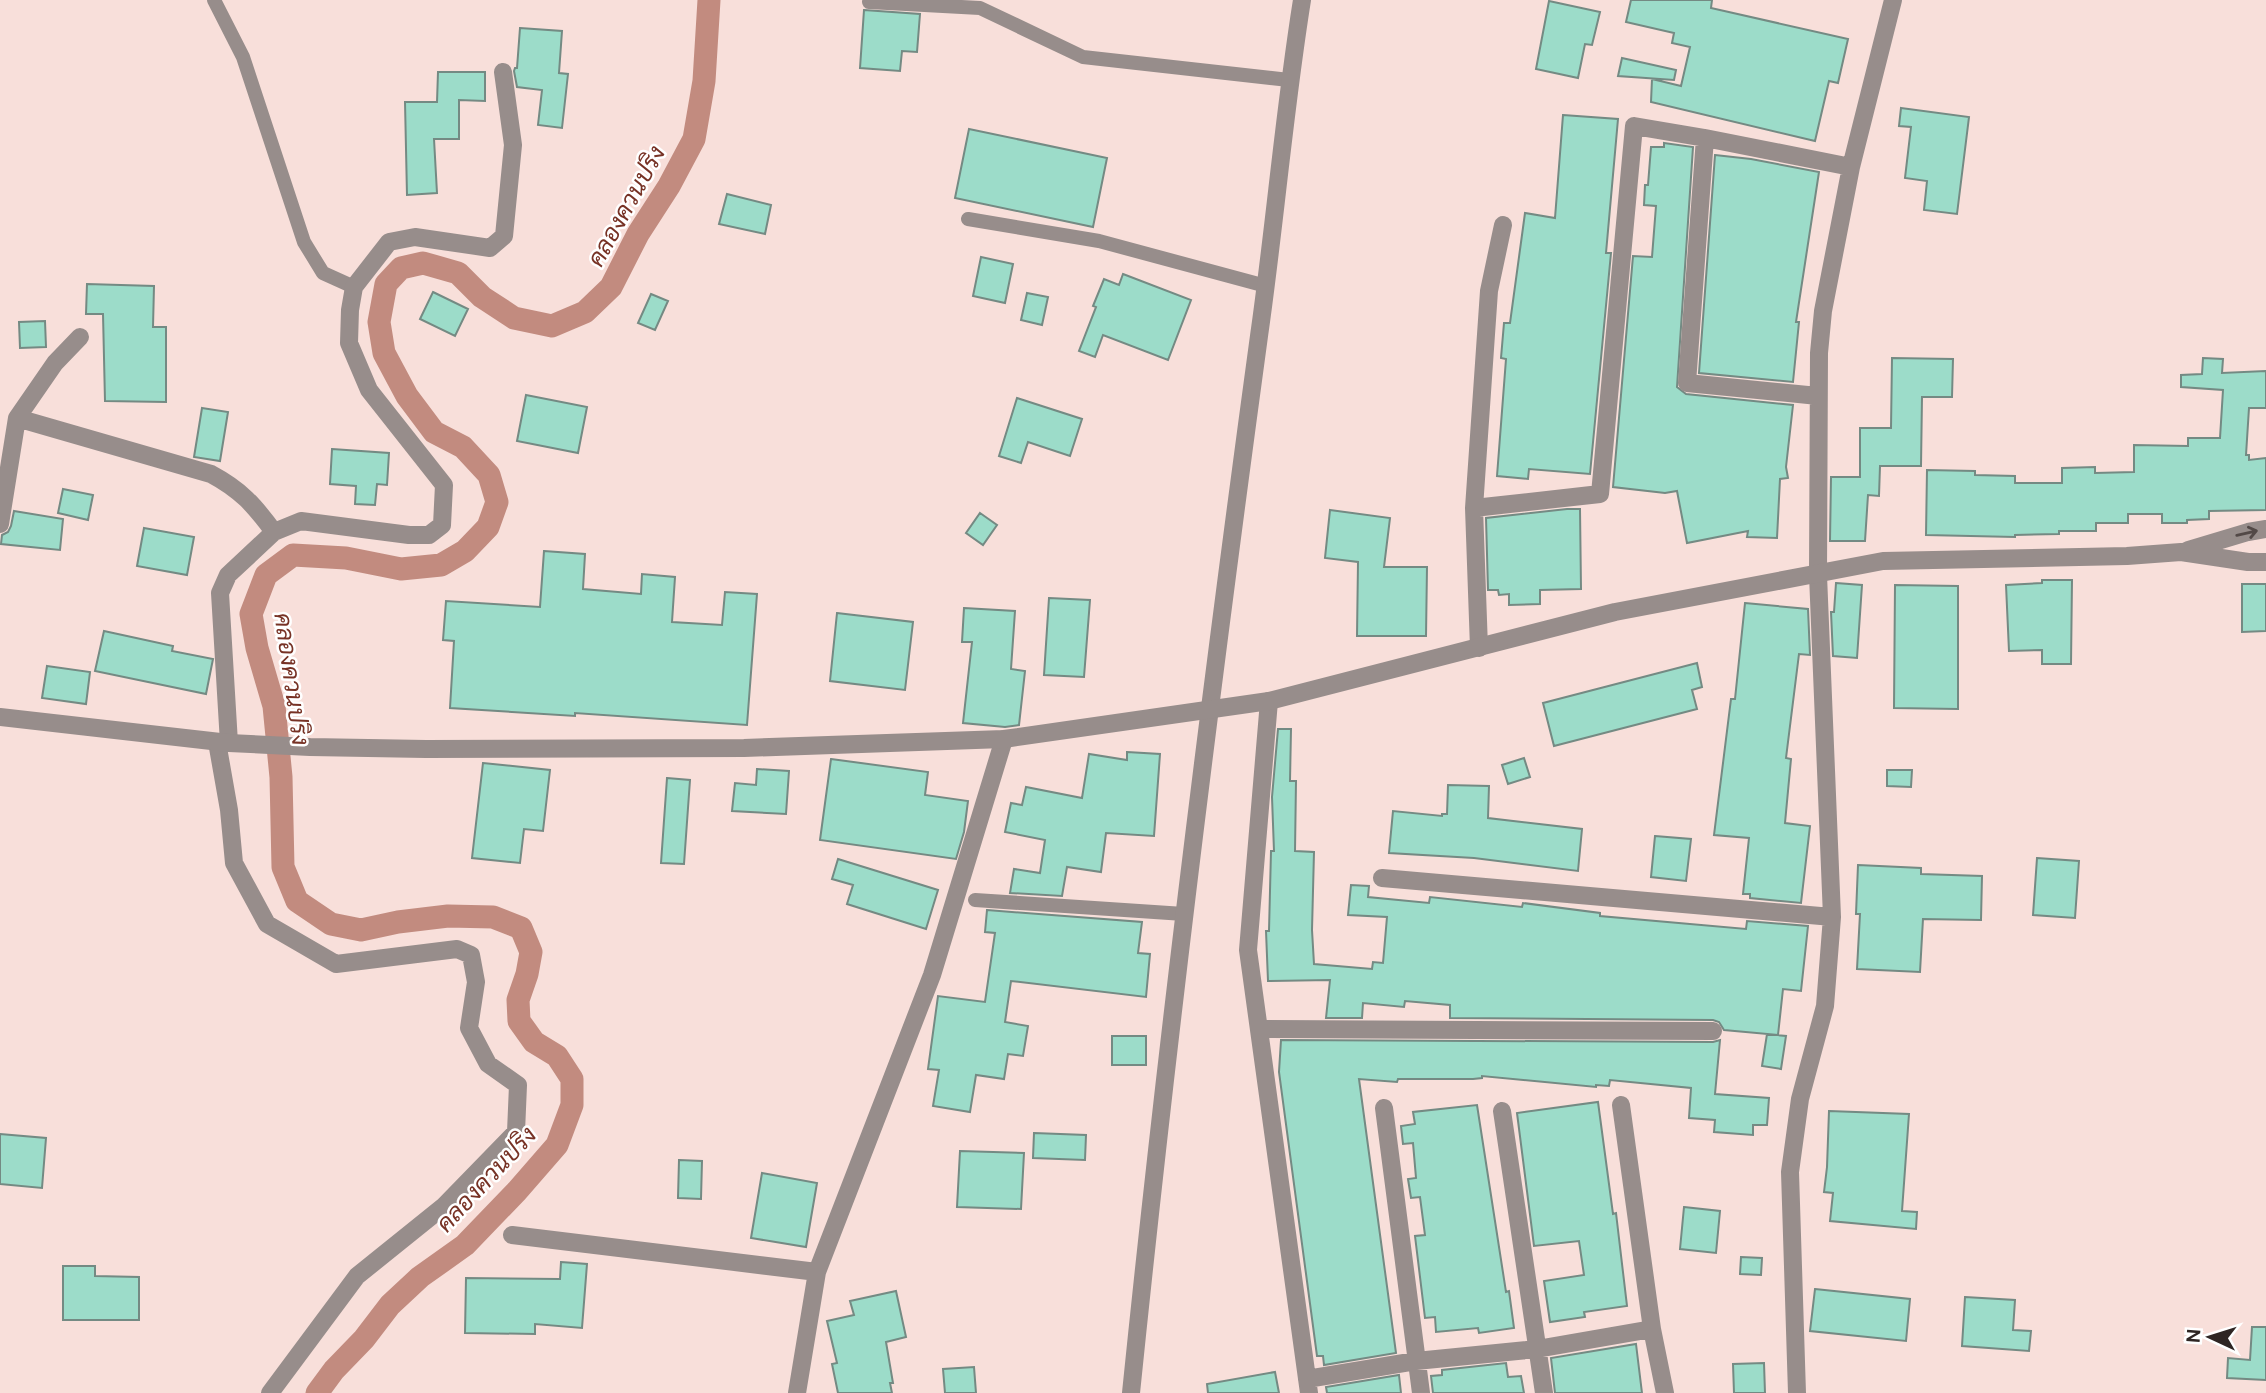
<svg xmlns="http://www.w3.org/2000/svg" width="2266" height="1393" viewBox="0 0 2266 1393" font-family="'DM Sans',Sarabun,sans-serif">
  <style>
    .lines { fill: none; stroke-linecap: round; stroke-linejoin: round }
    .canal { stroke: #c28b7f; stroke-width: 23 }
    .building { fill: #9cdcc9; stroke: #748a83; stroke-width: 2 }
    .service { stroke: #978d8b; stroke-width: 14 }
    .minor { stroke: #978d8b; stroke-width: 18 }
    .tertiary { stroke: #978d8b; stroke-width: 18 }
    .oneway { stroke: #534947 }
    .labels { text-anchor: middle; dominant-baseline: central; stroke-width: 5; stroke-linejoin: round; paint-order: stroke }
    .water-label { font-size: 24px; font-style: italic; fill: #773225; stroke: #fff }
  </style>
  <rect width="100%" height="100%" fill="#f8dfda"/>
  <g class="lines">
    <path class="canal" d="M317,1393L334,1370L364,1339L390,1305L420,1277L465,1245L517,1191L557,1145L572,1105V1079L557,1056L534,1042L519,1021L518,1000L527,974L531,952L521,928L493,917L448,916L398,922L361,930L331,924L297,901L283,867L281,777L274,706L257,648L251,614L266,575L293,555L346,558L401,569L441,565L465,551L488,527L497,502L489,475L463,447L434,432L407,396L384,353L379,322L386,284L401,268L423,263L458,273L482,297L514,318L552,326L585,312L611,287L638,234L669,186L694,139L704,81L709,0"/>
  </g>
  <path class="building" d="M1631,0H1712L1711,8L1848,39L1838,83L1829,81L1815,141L1651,102L1652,79L1681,86L1690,47L1672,43L1674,33L1626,22Z
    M1549,1L1600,12L1592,45L1585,44L1578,78L1536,69Z
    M864,10L920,14L917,52L902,51L900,71L860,68Z
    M520,28L562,31L559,73L568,74L562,128L538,125L542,90L517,87L514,71L515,68H517Z
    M1622,58L1676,70L1674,80L1618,76Z
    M438,72H485V101L459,100V139H434L437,193L407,195L405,102H437Z
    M1901,108L1969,117L1957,214L1924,210L1927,181L1905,178L1911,127L1899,126Z
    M1563,115L1618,119L1606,253H1611L1590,474L1529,469L1528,479L1497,476L1506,359L1501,358L1504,323H1510L1525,213L1555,218Z
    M969,129L1107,158L1093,227L955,198Z
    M1664,143L1693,147L1677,387L1686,394L1793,405L1786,467L1788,478L1780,479L1777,538L1747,537L1748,531L1687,543L1677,491L1665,493L1613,487L1633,256L1652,257L1656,206L1644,205L1645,185H1648L1651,147H1664Z
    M1715,155L1751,159L1819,172L1796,322H1799L1793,382L1699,373Z
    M727,194L771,205L765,234L719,224Z
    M981,257L1013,264L1005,303L973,296Z
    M1123,274L1191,300L1168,360L1103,335L1095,357L1079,351L1096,307L1093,306L1104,279L1119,285Z
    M87,284L154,286L153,327H166V402L105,401L103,314H86Z
    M433,292L468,309L455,336L420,319Z
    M1027,293L1048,297L1042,325L1021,320Z
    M651,294L668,301L655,330L638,323Z
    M45,321L46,347L20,348L19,322Z
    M1892,358L1953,359L1952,397H1922L1921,466H1880L1879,496L1868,495L1865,541H1830L1831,477H1860V428H1891Z
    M2203,358L2223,359L2222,373L2266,371V408H2249L2246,455H2249V460L2266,458V510L2209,511V519L2187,520V523H2162V514H2128V523H2096V531H2059V534L2015,535V537L1926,535L1927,470L1975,471V475L2015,476V483H2062V468L2095,467V473L2134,472V445L2188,446V438H2220L2223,390L2181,387V375L2202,374Z
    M526,395L587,407L578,453L517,441Z
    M1017,398L1082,419L1070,456L1028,442L1021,463L999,456Z
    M202,408L228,412L220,461L194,457Z
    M332,449L389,453L387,485L377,484L375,505L355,504L356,486L330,484Z
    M63,489L93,495L88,520L58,513Z
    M1567,509H1580L1581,589L1540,590V604L1509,605V594L1499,595L1498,590H1488L1486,518Z
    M1330,510L1390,518L1384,567H1427L1426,636H1357L1358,562L1325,558Z
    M14,511L63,519L60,550L1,544L2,535L8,532L11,526Z
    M980,513L997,525L983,545L966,533Z
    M144,528L194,537L187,575L137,566Z
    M544,551L585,554L583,589L641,594L642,574L675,577L672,622L722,625L725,592L757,594L747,725L575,713V716L450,708L454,641L443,640L446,601L540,607Z
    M2042,580H2072L2071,664H2042V650L2009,651L2006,585L2042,583Z
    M1836,583L1862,585L1857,658L1833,656L1831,612H1834Z
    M2242,584H2266V631L2242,632Z
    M1895,585L1958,586V709L1894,708Z
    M1049,598L1090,600L1084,677L1044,675Z
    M1745,603L1808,609L1810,655L1799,654L1786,758L1791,759L1785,823L1810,826L1801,903L1750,898V894H1743L1749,838L1714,835L1731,699H1735Z
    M964,608L1015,611L1011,669L1025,671L1019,725L1005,727L963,723L972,642H962Z
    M837,613L913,622L905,690L830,681Z
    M104,631L173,646L172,651L213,659L206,694L95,671Z
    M1697,663L1702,687L1692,690L1697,709L1554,746L1543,703Z
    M47,666L90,672L86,704L42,698Z
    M1278,729H1291L1290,781H1296L1295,851L1314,852L1312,930L1314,964L1372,969L1373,962L1383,963L1387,917L1348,915L1351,885L1369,886L1368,897L1429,903L1430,897L1522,907L1523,903L1600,913V916L1746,929L1747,921L1808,926L1801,991L1783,989L1778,1035L1724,1030L1719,1022L1713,1020L1450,1018V1005L1405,1001L1404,1007L1363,1003L1362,1018H1326L1330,980L1268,981L1266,931H1269L1271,851H1274L1272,797Z
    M1127,752L1160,754L1154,836L1106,833L1101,872L1067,867L1062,896L1010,893L1014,869L1040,873L1045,840L1005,832L1011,803L1022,805L1026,787L1082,798L1089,754L1127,760Z
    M1524,758L1530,777L1508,784L1502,765Z
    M831,759L928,772L925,795L968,801L964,832L956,859L820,840Z
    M483,763L550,770L543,831L524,829L520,863L472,858Z
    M757,769L789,771L786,814L732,811L735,783L756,785Z
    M1887,770H1912L1911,787L1887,786Z
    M667,778L690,780L684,864L661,863Z
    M1448,785L1489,786L1488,818L1582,829L1578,871L1474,858L1389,853L1393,811L1442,816V814H1447Z
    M1655,836L1691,839L1686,881L1651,877Z
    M2037,858L2079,861L2075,918L2033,915Z
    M838,859L938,890L926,929L847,904L853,885L832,879Z
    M1858,865L1921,868V874L1982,876L1981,920L1923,919L1920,972L1857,969L1860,914H1856Z
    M987,910L1142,922L1138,953L1150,954L1146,997L1011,981L1005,1022L1028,1026L1023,1056L1008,1054L1004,1079L976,1075L970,1112L933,1106L939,1070L928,1069L938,996L985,1002L995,933L985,932Z
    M1767,1034L1786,1036L1781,1069L1762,1066Z
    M1112,1036H1146V1065H1112Z
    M1281,1040L1713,1042L1720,1040L1715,1094L1769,1098L1767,1125H1753V1135L1714,1132L1715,1120L1689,1118L1691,1088L1610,1080L1609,1086L1596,1085V1087L1482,1076V1078L1473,1079H1398L1397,1082L1359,1079L1396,1353L1324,1365L1323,1356H1317L1279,1072Z
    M1598,1102L1613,1214L1616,1213L1627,1306L1584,1312L1585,1317L1550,1322L1544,1281L1584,1275L1579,1241L1534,1246L1517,1113Z
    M1477,1105L1506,1292L1509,1291L1514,1328L1479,1333L1478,1328L1436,1332L1435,1317L1425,1318L1415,1236L1425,1235L1420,1197L1411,1198L1408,1179L1416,1178L1413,1143L1403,1144L1401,1126L1415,1124L1413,1112Z
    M1829,1111L1909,1114L1902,1211L1917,1212L1916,1229L1830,1221L1833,1193L1824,1192L1827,1167Z
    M1034,1133L1086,1135L1085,1160L1033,1158Z
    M0,1134L46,1138L42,1188L0,1184Z
    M960,1151L1024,1153L1021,1209L957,1207Z
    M679,1160L702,1161L701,1199L678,1198Z
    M762,1173L817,1183L806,1247L751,1238Z
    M1684,1207L1720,1211L1716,1253L1680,1249Z
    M1741,1257L1762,1258L1761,1275L1740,1274Z
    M561,1262L587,1264L582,1328L535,1324V1334L465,1333L466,1278L560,1279Z
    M63,1266H95V1276L139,1277V1320H63Z
    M1815,1289L1910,1299L1906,1341L1810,1331Z
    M896,1291L906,1337L886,1342L893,1383H890L892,1393H838L832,1364L837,1363L827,1321L854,1315L850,1301Z
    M1965,1297L2015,1300L2013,1330L2031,1331L2029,1351L1962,1346Z
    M2252,1327H2266V1380L2227,1378L2228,1358L2250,1360Z
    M1636,1344L1642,1393H1555L1551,1358Z
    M1506,1363L1508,1377L1521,1376L1524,1393H1433L1431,1376L1442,1375V1370Z
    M1764,1363L1765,1393H1734L1733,1364Z
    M974,1367L976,1393H945L943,1369Z
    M1275,1372L1279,1393H1208L1207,1384Z
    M1399,1375L1401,1393H1327L1326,1387Z"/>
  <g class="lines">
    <path class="service" d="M214,0L243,57L304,242L323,273L354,287
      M869,2L980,8L1083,57L1289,80
      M968,219L1099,241L1266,286
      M975,900L1184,914"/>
    <path class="minor" d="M1705,138L1687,383L1818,396
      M17,418L211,474C241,490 254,505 274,532
      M1474,508L1600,494L1634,126L1705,138L1851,167
      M0,524L17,418L55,363L80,337
      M1479,648L1474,508L1489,291L1503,225
      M1269,701L1248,950L1309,1393
      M217,742L229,810L234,863L267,924L336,964L457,949L471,955L476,982L469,1028L488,1064L518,1085L516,1132L444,1206L357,1276L270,1393
      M229,743L220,593L228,575L274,532L301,521L409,535H429L442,525L444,485L369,390L349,343L350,310L354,287L389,242L415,237L490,248L504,236L513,145L503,72
      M1382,878L1832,917
      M1259,1029L1713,1031
      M1621,1105L1652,1329L1665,1393
      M1384,1108L1421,1393
      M1502,1111L1544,1393
      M512,1235L817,1272
      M1307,1379L1416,1361L1537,1349L1652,1329
      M797,1393L817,1272L932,975L1004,739
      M1131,1393C1167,1040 1211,688 1259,336C1275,224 1284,112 1302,0
      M1797,1393L1790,1172L1800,1099L1825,1006L1832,917L1818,575L1819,353L1823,311L1851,167L1893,0"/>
    <path class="tertiary" d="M2188,550L2248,532L2266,529
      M0,717L229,743L310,747L426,749L744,748L1004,739L1269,701L1615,612L1883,561L2127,556L2181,552L2248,562H2266"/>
  </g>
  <defs><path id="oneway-shaft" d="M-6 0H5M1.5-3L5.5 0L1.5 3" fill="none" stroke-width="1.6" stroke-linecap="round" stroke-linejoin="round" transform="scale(1.75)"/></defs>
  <use class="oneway" href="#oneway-shaft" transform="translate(2247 533) rotate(-13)"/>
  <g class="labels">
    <g class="water-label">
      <text transform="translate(626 206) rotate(-61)">คลองควนปริง</text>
      <text transform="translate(292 679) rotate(82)">คลองควนปริง</text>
      <text transform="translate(486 1179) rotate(-47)">คลองควนปริง</text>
    </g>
  </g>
  <g transform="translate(2210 1337) rotate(274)" stroke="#ffffff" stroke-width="5" paint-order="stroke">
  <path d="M0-5L12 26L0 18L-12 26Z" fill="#2e2523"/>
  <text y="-10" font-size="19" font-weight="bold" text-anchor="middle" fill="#2e2523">N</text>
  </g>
</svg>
